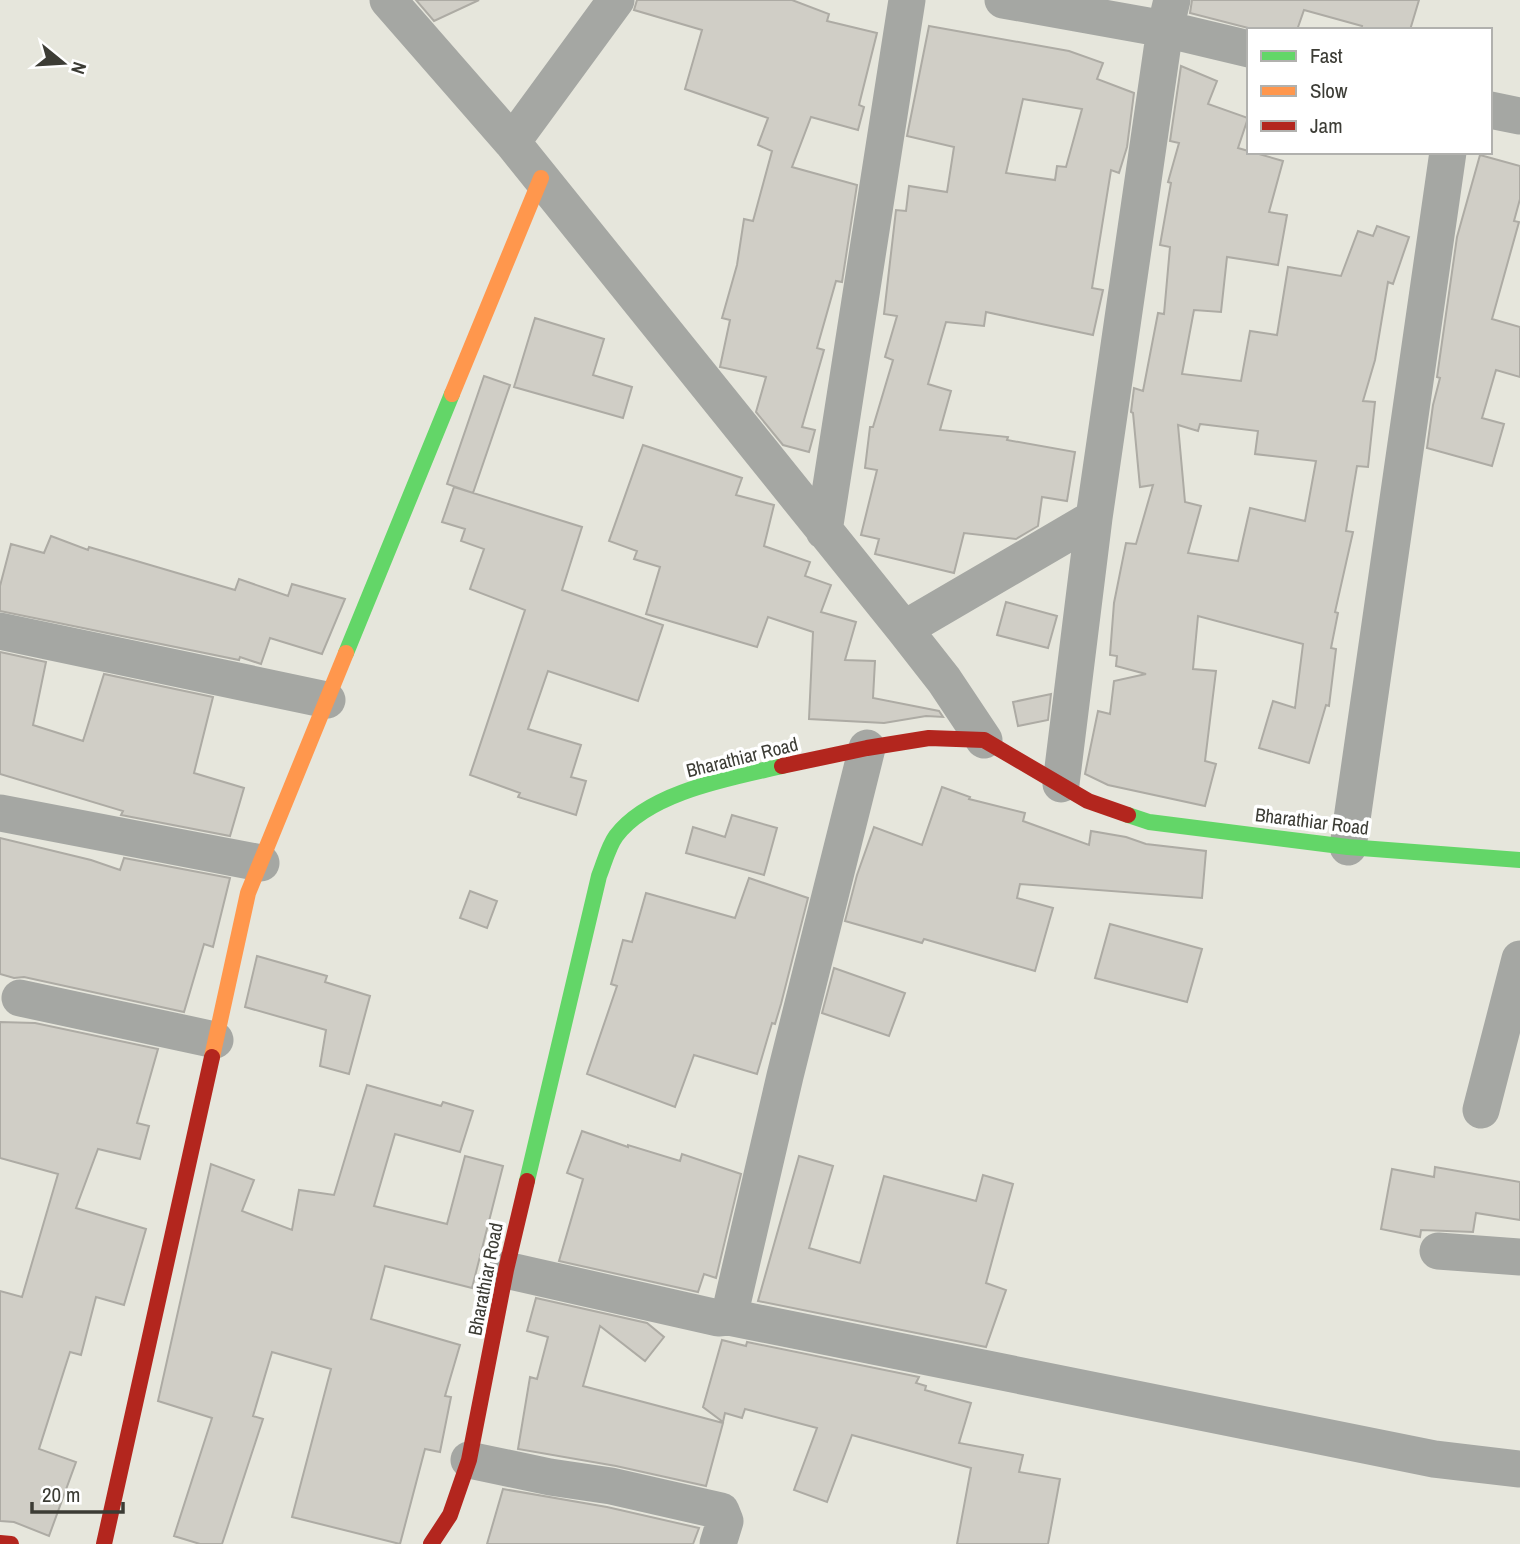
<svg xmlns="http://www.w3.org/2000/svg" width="1520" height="1544" viewBox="0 0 1520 1544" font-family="'Archivo Narrow',sans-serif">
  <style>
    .building { fill: #d0cec6; stroke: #adaba4; stroke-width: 2; fill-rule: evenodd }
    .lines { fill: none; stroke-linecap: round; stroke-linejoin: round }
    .street { stroke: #a5a7a3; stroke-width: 37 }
    .fast { stroke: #63d668; stroke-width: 16 }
    .slow { stroke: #ff974d; stroke-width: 16 }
    .jam { stroke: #b3261e; stroke-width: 16 }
    .labels { text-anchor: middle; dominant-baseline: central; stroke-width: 7; stroke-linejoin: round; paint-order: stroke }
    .street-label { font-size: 19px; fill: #3c3c35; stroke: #fff }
  </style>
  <rect width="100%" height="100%" fill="#e6e6dc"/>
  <path class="building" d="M416,0H479L434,21Z
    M637,0H792L829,14L827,21L877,33L859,105L864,107L858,130L811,117L792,167L857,185L842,282L836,281L817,348L824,350L802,427L815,430L809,452L783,445L756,412L766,377L720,367L730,320L722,318L737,265L744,219L753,221L772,151L758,145L768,118L685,89L702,30L634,10Z
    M1192,0H1419L1410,30H1361L1362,26L1304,10L1297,30H1256L1190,13Z
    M929,26L1069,51L1103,63L1097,79L1134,93L1127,147L1119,173L1111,170L1092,288L1103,290L1093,335L986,312L984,326L946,322L928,384L951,391L940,430L1008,437L1007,440L1075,452L1067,501L1042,497L1038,526L1016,539L964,533L954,573L875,554L879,539L861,535L877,470L865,468L870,427H873L893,360L885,357L897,316L884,314L896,210L906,211L909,186L947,192L954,147L907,136ZM1023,99L1082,109L1066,167L1057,166L1055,180L1006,173Z
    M1181,66L1217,81L1208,104L1248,118L1238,148L1283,161L1269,212L1287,215L1278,265L1227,257L1221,312L1194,310L1182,374L1241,381L1250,331L1277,335L1288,267L1341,276L1358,231L1373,236L1377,226L1409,237L1393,284L1388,282L1375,360L1363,401L1375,402L1368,467L1357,466L1346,531L1353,532L1335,612L1338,613L1331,648L1336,649L1329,706L1326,705L1309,763L1259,748L1273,701L1295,708L1303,644L1198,616L1193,669L1216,671L1205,761L1216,764L1205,806L1108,785L1085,774L1098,711L1110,714L1114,681L1146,674L1116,666L1117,656L1110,655L1114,603L1126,543L1136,544L1153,485L1140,487L1133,413L1131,412L1134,388L1143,391L1158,313L1164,314L1170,247L1160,245L1171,183L1168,182L1179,143L1170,141ZM1200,424L1258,431L1255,454L1316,461L1305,521L1250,508L1238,561L1188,553L1201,506L1185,502L1178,425L1198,431Z
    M1480,155L1520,166V199L1514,221L1519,222L1492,319L1520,327V377L1496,370L1482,418L1504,424L1492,466L1427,448L1433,405L1440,378L1437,377L1457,237Z
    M535,318L604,339L593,375L632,387L623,418L514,387Z
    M484,376L510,385L473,493L447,484Z
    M643,445L742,478L736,495L774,505L764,546L810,562L805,576L831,585L821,612L856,622L845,660L875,661L873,698L939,711L943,717L926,716L884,723L809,719L813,632L768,617L757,647L646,614L660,567L634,559L637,551L609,541Z
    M454,487L582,527L562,590L663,625L638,701L548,671L528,729L581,745L571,777L586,781L576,815L518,797L520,793L470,775L525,610L470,589L484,549L461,541L465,529L442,522Z
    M51,536L88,550L89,547L235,590L239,579L288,596L292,584L345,599L322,654L270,638L261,664L240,657L239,660L0,611V586L11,544L44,553Z
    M1006,602L1057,616L1048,648L997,635Z
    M0,652L46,662L33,725L83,741L104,674L213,697L194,773L244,788L230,836L121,815L123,811L0,774Z
    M1051,694L1048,720L1018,726L1013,702Z
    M942,787L970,797L969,799L1025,813L1023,821L1089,845L1091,831L1126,837L1146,844L1206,851L1202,898L1020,884L1017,898L1053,908L1035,971L924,939L922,943L845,921L857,875L874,827L922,845Z
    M732,815L777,828L764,875L686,853L693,827L725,837Z
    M0,838L91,860L120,870L124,858L230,878L213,947L204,944L184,1012L24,977L14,978L0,974Z
    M749,878L808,898L781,1004L775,1024L772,1023L757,1074L694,1055L675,1107L587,1074L617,986L611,984L623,940L632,942L646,893L735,918Z
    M470,891L497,901L487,928L460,918Z
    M1110,924L1202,949L1187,1002L1095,978Z
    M257,956L327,976L325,982L370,996L349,1074L320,1066L326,1030L245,1007Z
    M834,968L905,993L889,1036L822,1013Z
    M0,1022L35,1023L158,1049L137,1123L149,1126L140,1159L98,1149L76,1208L146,1229L124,1305L96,1297L81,1355L70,1352L39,1449L76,1462L49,1536L14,1522L0,1521V1291L22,1297L58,1174L0,1158Z
    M367,1085L441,1106L443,1102L473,1111L460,1152L395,1134L374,1206L447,1224L465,1156L503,1166L472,1288L385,1266L371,1319L460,1345L445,1396L451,1397L440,1452L425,1449L400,1544L292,1517L331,1369L272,1352L253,1416L263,1419L222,1544H200L174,1536L212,1418L158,1401L211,1164L254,1180L242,1211L292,1230L299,1190L334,1195Z
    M582,1131L628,1147V1145L680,1161L682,1154L741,1174L716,1278L704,1274L698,1292L559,1261L583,1179L567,1173Z
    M799,1156L833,1166L809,1248L860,1263L884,1176L976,1201L983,1175L1013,1184L986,1283L1006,1290L986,1347L758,1301Z
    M1435,1167L1520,1182V1220L1476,1213L1473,1232L1421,1230L1420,1237L1381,1229L1392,1169L1434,1177Z
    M536,1298L647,1323L664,1337L645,1361L600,1326L583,1386L723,1423L706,1486L616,1466L518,1449L530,1377L537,1379L548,1337L527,1331Z
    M722,1340L746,1346L747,1342L919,1377L916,1383L926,1386L925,1390L971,1403L959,1443L1023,1455L1019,1472L1060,1479L1048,1544H957L971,1468L852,1435L827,1502L794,1490L817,1428L745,1409L742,1418L725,1413L723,1422L703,1407Z
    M503,1489L607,1507L699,1528L693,1544H487Z"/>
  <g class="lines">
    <path class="street" d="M388,0L512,142L904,629L944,680L984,740
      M1003,0L1165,29L1249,49
      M1490,110L1520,116
      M512,142L616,0
      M824,531L907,0
      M904,629L1094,518
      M0,631L327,700
      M1061,784L1094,518L1165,29L1172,0
      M0,813L261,863
      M1348,847L1448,152
      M20,998L215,1040
      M1481,1110L1520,959
      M1438,1251L1520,1257
      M506,1270L718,1318L729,1317L1434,1459L1520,1469
      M729,1317L785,1076L867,748
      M469,1460L550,1477L611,1486L721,1511L725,1521L718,1544"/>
    <path class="fast" d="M346,653L452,394
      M1128,815L1149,822L1348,847L1520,860
      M527,1181L599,876C604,864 608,847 616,836C649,792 730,778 782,766"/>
    <path class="slow" d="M452,394L541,178
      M212,1057L248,893L346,653"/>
    <path class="jam" d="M782,766L867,748L929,738L984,740L1088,801L1128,815
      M0,1543L11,1544
      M104,1544L212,1057
      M431,1544L450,1515L469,1460L506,1270L527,1181"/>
  </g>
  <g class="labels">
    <g class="street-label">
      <text transform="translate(742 757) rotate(-14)">Bharathiar Road</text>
      <text transform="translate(1312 821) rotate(7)">Bharathiar Road</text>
      <text transform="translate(485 1279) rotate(-79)">Bharathiar Road</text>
    </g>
  </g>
  <rect x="1247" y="28" width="245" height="126" fill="#ffffff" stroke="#b1b1ae" stroke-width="2"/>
  <rect x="1261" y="51" width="35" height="10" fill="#63d668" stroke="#b1b1ae" stroke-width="2"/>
  <text x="1310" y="63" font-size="21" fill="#3c3c35">Fast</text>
  <rect x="1261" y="86" width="35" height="10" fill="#ff974d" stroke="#b1b1ae" stroke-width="2"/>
  <text x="1310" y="98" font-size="21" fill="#3c3c35">Slow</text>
  <rect x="1261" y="121" width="35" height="10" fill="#b3261e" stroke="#b1b1ae" stroke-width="2"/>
  <text x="1310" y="133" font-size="21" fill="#3c3c35">Jam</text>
  <g transform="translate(63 63) rotate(108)" stroke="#ffffff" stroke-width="5" paint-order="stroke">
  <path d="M0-5L12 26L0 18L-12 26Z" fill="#3c3c35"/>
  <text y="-10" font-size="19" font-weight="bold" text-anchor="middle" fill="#3c3c35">N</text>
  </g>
  <path d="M32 1502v10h91v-10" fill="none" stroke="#3c3c35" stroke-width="3.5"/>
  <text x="42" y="1502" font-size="21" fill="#3c3c35" stroke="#ffffff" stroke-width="5" paint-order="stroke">20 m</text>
</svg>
